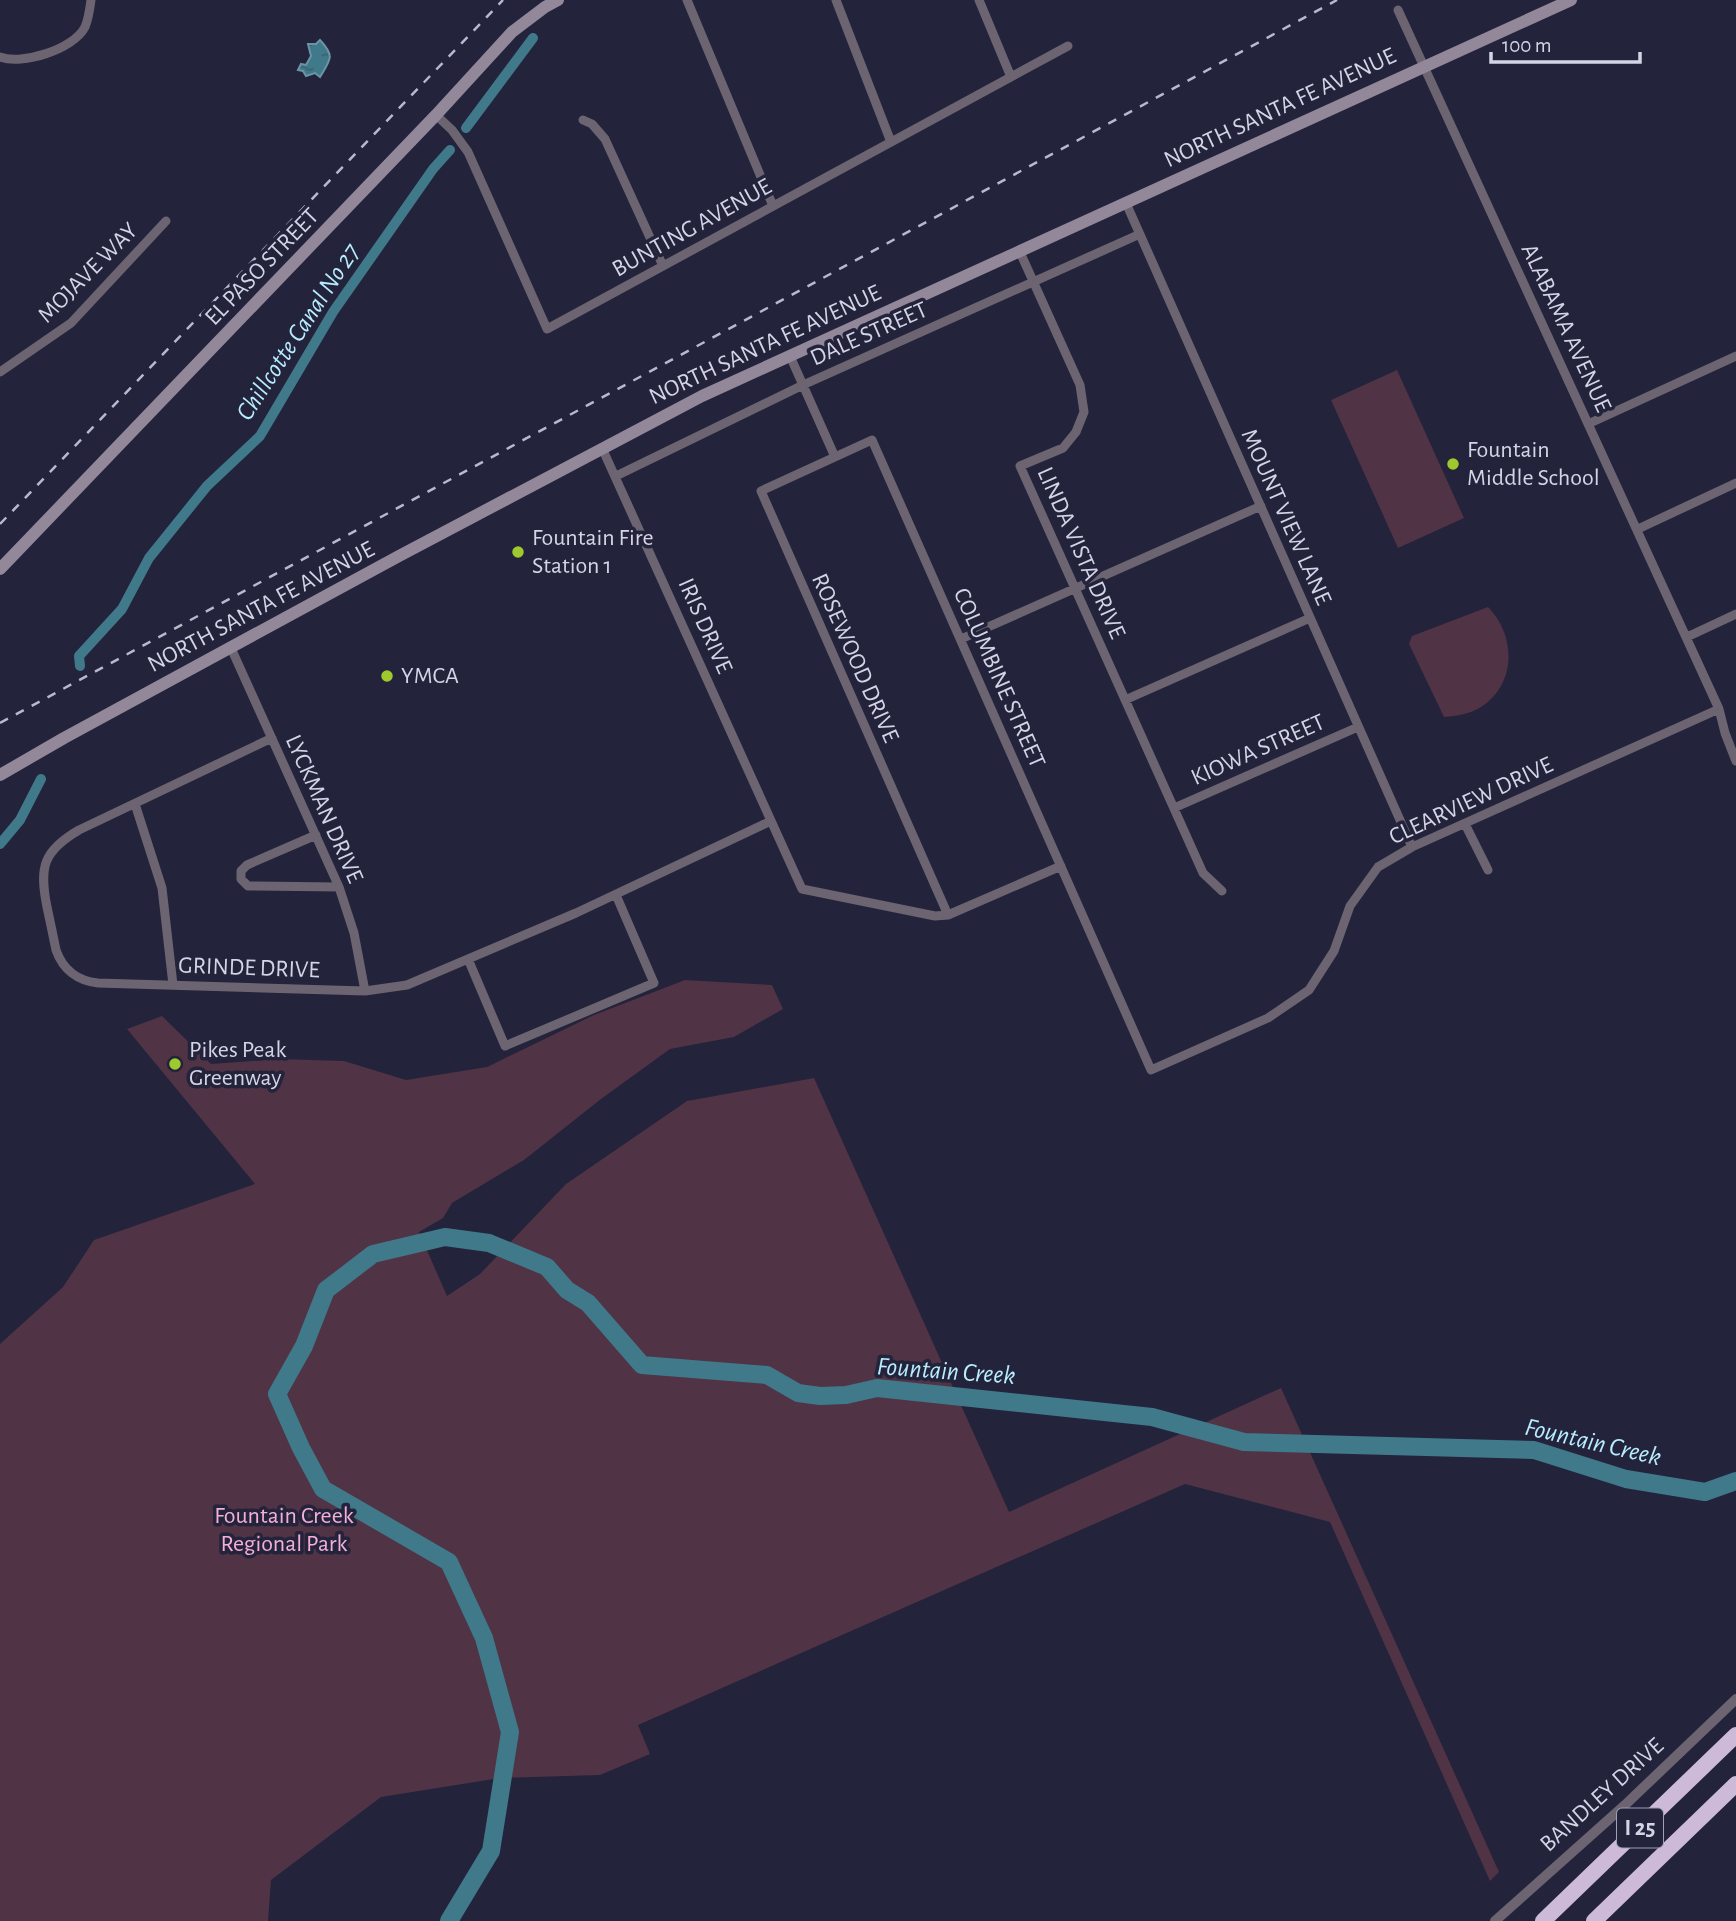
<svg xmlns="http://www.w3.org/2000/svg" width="1736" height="1921" viewBox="0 0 1736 1921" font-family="'Alegreya Sans',sans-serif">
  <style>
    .park { fill: #503344 }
    .water { fill: url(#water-ripples); stroke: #6b95a6; stroke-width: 2 }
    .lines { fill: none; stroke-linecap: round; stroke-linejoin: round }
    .canal { stroke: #3f798a; stroke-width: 10 }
    .river { stroke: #3f798a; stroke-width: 18 }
    .minor { stroke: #6c6470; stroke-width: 9 }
    .tertiary { stroke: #6c6470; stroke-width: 10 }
    .secondary { stroke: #93879a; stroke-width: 12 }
    .motorway { stroke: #cdbad8; stroke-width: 16 }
    .rail { stroke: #b8bacc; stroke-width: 2.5; stroke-dasharray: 9 9; stroke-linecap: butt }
    .poi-dot { fill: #9fca2d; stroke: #23233c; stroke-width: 2.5 }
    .labels { text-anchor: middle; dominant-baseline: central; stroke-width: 7; stroke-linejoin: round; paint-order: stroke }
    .shield { fill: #23233c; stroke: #9ea0b3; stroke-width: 2 }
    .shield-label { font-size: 23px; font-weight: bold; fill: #d3d5e6 }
    .street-label { font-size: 24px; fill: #d3d5e6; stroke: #23233c }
    .poi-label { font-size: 24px; fill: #d3d5e6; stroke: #23233c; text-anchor: start }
    .park-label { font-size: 24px; fill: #f5afd6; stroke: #23233c }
    .water-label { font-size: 26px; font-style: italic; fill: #b8edfd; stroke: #23233c }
  </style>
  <defs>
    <pattern id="water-ripples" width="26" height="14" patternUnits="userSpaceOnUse" patternTransform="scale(1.75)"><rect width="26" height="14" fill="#3f798a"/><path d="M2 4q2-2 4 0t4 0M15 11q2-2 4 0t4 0" fill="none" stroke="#3f626e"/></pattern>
  </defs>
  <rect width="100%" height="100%" fill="#23233c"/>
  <path class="park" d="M1397,370L1464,518L1398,548L1331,400Z
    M1488,607C1516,635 1517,684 1481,707C1469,714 1458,716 1444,717L1409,644L1412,636Z
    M685,980L772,985L783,1009L734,1037L670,1049L601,1099L524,1160L452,1203L443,1218L419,1232L447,1296L480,1274L566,1184L687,1101L814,1078L1009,1512L1281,1388L1499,1872L1490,1881L1330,1522L1185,1484L638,1725L650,1754L600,1775L500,1778L381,1797L271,1880L268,1921H0V1344L63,1287L94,1240L255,1184L127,1029L162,1016L211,1064L280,1059L344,1061L406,1080L487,1067L594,1015Z"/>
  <path class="water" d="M320,40C335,56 331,59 320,77L315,73L306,76L303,71L298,70L301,64L306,65L311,56L308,44H316Z"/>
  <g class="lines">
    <path class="canal" d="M466,128L533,38
      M80,666L79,656L122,609L149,558L207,486L260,436L333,312L433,169L450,150
      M0,844L20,820L41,779"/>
    <path class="river" d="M449,1921L491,1851L510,1732L484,1638L449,1562L323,1489L301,1448L277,1394L304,1346L326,1290L373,1254L445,1237L489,1243L547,1267L567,1290L588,1303L642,1365L767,1375L798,1393L820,1396L846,1395L877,1388L1152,1417L1244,1442L1534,1450L1626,1479L1705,1492L1736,1481"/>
    <path class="minor" d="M687,0L773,206
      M836,0L891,142
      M979,0L1011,77
      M1398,10L1719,709L1725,733L1736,761
      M0,57C22,65 73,50 85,27C88,20 90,8 91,0
      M436,115L452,130L468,152L547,329L1068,46
      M583,120L592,124L605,139L663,266
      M1126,203L1412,847
      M1019,250L1080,385L1084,412L1076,432L1063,448L1020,466L1203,873L1222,891
      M790,356L835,457
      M0,372L71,323L166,221
      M1588,424L1736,356
      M602,448L802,889L935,916L948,915L1061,866
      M616,476L803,385L1140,234
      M1638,529L1736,483
      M1687,637L1736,614
      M961,639L1261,506
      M231,648L339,887L354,933L365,991
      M1125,700L1310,618
      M272,738L79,830C43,851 39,867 47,907C50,921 53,935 56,950C63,970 78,981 98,983L365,991L407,985L576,913L771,821
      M135,804L162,888L173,985
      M1174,808L1358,727
      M1465,824L1488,870
      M316,835L247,865L241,871V879L248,886L339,887
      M948,915L761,491L872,440L1151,1070L1268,1018L1309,990L1334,951L1350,906L1378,867L1412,847L1719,709
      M468,959L505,1046L654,983L616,895"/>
    <path class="tertiary" d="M1495,1921L1625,1805L1736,1699"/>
    <path class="secondary" d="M0,569L436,115L512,32L545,7L558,0
      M0,775L64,738L399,556L702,396L1571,0"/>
    <path class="motorway" d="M1543,1921L1736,1735
      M1594,1921L1736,1784"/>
    <path class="rail" d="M0,524L503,0
      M0,723L1337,0"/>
  </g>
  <g class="poi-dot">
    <circle cx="1453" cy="464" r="7"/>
    <circle cx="518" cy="552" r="7"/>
    <circle cx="387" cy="676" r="7"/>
    <circle cx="175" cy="1064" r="7"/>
  </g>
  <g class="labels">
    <rect class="shield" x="1617" y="1808.5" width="46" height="39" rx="5"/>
    <g class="shield-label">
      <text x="1640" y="1828">I 25</text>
    </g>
    <g class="street-label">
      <text transform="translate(1280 108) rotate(-25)">NORTH SANTA FE AVENUE</text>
      <text transform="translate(692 228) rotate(-29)">BUNTING AVENUE</text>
      <text transform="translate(262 267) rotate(-46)">EL PASO STREET</text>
      <text transform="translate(88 273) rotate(-45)">MOJAVE WAY</text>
      <text transform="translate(1566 328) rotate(65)">ALABAMA AVENUE</text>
      <text transform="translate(869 334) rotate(-24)">DALE STREET</text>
      <text transform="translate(765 345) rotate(-25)">NORTH SANTA FE AVENUE</text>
      <text transform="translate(1286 517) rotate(66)">MOUNT VIEW LANE</text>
      <text transform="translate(1081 553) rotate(66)">LINDA VISTA DRIVE</text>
      <text transform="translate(261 607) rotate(-28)">NORTH SANTA FE AVENUE</text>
      <text transform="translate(705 626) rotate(66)">IRIS DRIVE</text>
      <text transform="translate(855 658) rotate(66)">ROSEWOOD DRIVE</text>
      <text transform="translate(999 678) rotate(66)">COLUMBINE STREET</text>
      <text transform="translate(1258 750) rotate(-24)">KIOWA STREET</text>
      <text transform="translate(1471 801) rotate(-25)">CLEARVIEW DRIVE</text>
      <text transform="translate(324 809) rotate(66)">LYCKMAN DRIVE</text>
      <text transform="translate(249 968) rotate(2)">GRINDE DRIVE</text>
      <text transform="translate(1602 1795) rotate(-42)">BANDLEY DRIVE</text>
    </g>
    <g class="poi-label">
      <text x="1467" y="450">Fountain<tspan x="1467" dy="28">Middle School</tspan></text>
      <text x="532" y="538">Fountain Fire<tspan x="532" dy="28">Station 1</tspan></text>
      <text x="401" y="676">YMCA</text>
      <text x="189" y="1050">Pikes Peak<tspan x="189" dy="28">Greenway</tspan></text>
    </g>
    <g class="park-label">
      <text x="284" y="1516">Fountain Creek<tspan x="284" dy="28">Regional Park</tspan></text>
    </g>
    <g class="water-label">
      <text transform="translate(298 332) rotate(-57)">Chillcotte Canal No 27</text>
      <text transform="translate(946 1371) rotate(4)">Fountain Creek</text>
      <text transform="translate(1593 1442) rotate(13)">Fountain Creek</text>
    </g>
  </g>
  <path d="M1491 52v10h149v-10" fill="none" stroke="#d3d5e6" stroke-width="3.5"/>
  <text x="1502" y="52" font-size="21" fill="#d3d5e6" stroke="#23233c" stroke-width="5" paint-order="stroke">100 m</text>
</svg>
